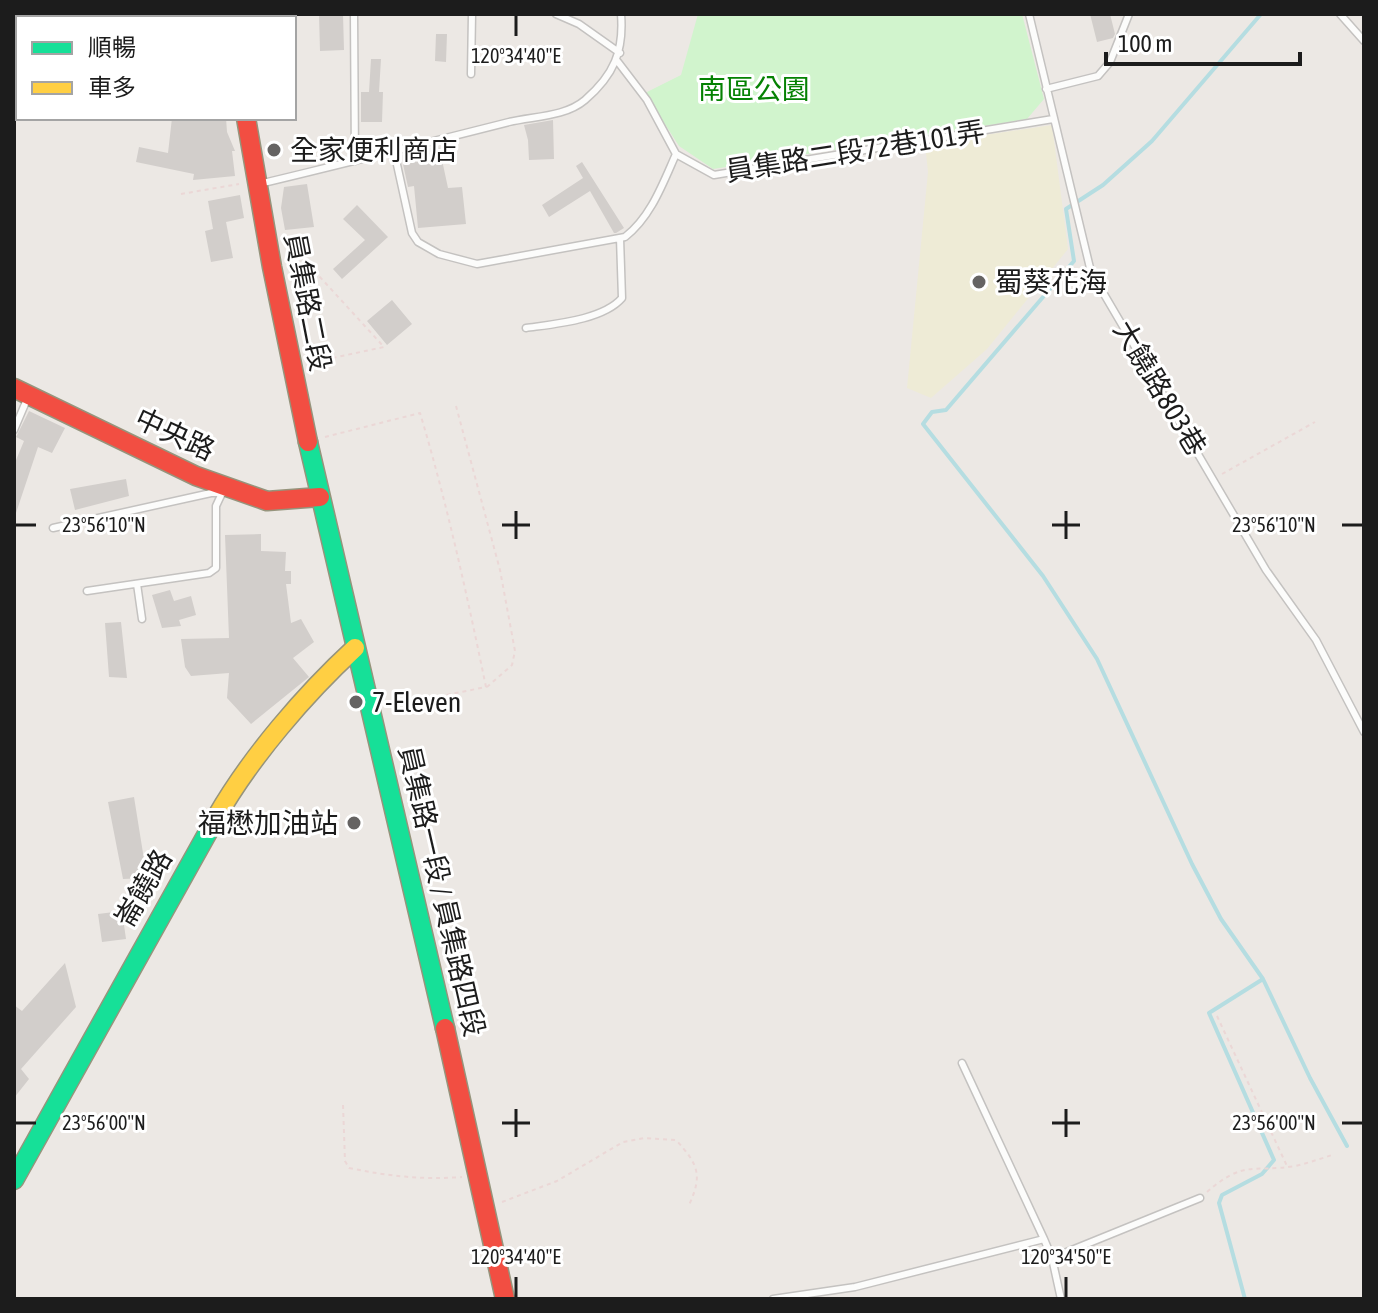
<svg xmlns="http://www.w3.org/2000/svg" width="1378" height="1313" viewBox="0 0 1378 1313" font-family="'Asap Condensed','Noto Sans TC',sans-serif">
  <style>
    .farmland { fill: #eeebd6 }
    .park { fill: #d1f4cd }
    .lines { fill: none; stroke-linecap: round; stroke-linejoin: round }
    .stream { stroke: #b5dde1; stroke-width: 4 }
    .building { fill: #d2cecb }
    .lane-casing { stroke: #c4c2c0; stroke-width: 9 }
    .fast-casing { stroke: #96947c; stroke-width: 21 }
    .slow-casing { stroke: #96947c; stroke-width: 21 }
    .jam-casing { stroke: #96947c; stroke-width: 21 }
    .path { stroke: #ebd7d6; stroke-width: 2; stroke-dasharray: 4 4; stroke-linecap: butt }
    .lane { stroke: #fcfcfb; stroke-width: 6 }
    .fast { stroke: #16e098; stroke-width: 18 }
    .slow { stroke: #ffcf43; stroke-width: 18 }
    .jam { stroke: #f24e42; stroke-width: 18 }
    .ticks { fill: none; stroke: #1c1c1c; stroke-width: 3 }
    .poi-dot { fill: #656362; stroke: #fff; stroke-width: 3 }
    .labels { text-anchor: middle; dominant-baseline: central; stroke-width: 6; stroke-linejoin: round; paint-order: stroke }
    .park-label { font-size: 28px; fill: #058203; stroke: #fff }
    .poi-label { font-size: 28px; fill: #1c1c1c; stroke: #fff; text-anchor: start }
    .street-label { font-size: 28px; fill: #1c1c1c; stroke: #fff }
    .ticks-label { font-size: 20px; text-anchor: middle; fill: #1c1c1c; stroke: #fff; stroke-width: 6; stroke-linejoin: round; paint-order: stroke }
  </style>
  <rect width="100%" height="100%" fill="#ece8e4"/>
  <path class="farmland" d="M1052,125L1068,249L987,349L931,398L907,388L928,172L925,144Z"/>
  <path class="park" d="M698,14H1022L1044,99L1027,119L713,169L679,146L645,93L681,75Z"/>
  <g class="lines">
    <path class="stream" d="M1263,979L1310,1078L1347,1146
      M1245,1299L1219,1203L1222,1195L1262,1174L1274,1160L1209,1013L1263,979L1221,919L1192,864L1097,659L1043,576L923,424L932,412L946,410L1074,261L1066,209L1103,185L1152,141L1261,14"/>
  </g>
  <path class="building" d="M319,14H343L344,50L320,51Z
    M1090,14H1110L1115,34L1113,38L1097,42Z
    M436,34H447L446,62L435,61Z
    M371,59H381L379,92H383L382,122H361V92H369Z
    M172,118L194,121L226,118L227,132L235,151H232L235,176L193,180L194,174L136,162L139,147L168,153Z
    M553,120L554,159L529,160L528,140L524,125Z
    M439,146L448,188L462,187L466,224L418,228L414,186L408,187L401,155Z
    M582,162L624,228L616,233H614L590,191L549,217L542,205L583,178L576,166Z
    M307,184L314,227L285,230L281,208L284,187Z
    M240,195L244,218L226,222L233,258L211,262L205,231L213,229L208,201Z
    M357,205L388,237L342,279L333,269L365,240L343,219Z
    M392,300L412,324L387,345L367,321Z
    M29,411L65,428L52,453L38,447L16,513L14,465L24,441L16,437Z
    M126,479L129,496L75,510L70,489Z
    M261,534V551L286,552L285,571H291V584H286L291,623L301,619L314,642L293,658L309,677L251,724L227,698L229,673L191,676L185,667L181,639L229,638L225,535Z
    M170,590L174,601L191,596L196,615L179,620L181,626L162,628L152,595Z
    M121,622L127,678L109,677L105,623Z
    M134,797L147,878L123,879L108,802Z
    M122,911L126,939L102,942L98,914Z
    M65,963L76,1007L21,1069L29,1079L14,1098V1005L22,1011Z"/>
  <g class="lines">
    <g class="lane-casing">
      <path id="lane" d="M354,14L355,161
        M556,14L579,24L620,53
        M1029,14L1091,272L1266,570L1316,640L1364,732
        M1340,14L1364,41
        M618,62L647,100L676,154L714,175L1053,119
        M471,74L472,14
        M1046,89L1098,76L1110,62L1129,14
        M394,151L412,233L418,242L439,254L477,264L625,237C651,217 663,183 676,154
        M259,184C343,164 426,143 509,122C534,116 565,117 585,100C614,75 624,51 621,14
        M526,328C554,324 603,320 622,298L620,238
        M14,430L28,397
        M53,528L211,493H223
        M137,584L142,619
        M87,591L209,573L216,568V506L224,489
        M962,1063L1044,1239
        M1052,1258L1061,1299
        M773,1299L855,1287L1044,1239L1052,1258L1200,1198"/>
    </g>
    <g class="fast-casing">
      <path id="fast" d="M230,14V18
        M308,442L445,1028
        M14,1180L217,816"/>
    </g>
    <g class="slow-casing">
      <path id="slow" d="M217,816C251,757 305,694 355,648"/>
    </g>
    <g class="jam-casing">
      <path id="jam" d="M246,118L272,267L308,442
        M14,388L196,476L267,501L320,497
        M445,1028L505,1299"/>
    </g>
    <path class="path" d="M181,194L239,184
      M298,253L384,347L309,363
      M456,406L500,570L515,651L512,665L487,687
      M325,437L420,413C447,503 467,595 486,687L386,707
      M1222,474L1315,422
      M1217,1016L1287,1166
      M343,1105L345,1161L349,1168C388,1176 422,1180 462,1177
      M1207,1192C1245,1159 1253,1173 1295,1166C1308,1163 1320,1159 1332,1155
      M502,1202L557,1181L623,1142L644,1138L676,1140C698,1164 703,1175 689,1205"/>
    <use href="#lane" class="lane"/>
    <use href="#fast" class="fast"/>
    <use href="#slow" class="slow"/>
    <use href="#jam" class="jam"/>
  </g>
  <path class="ticks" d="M516,16V36M516,511V539M1066,511V539M16,525H36M502,525H530M1052,525H1080M1342,525H1362M516,1109V1137M1066,1109V1137M16,1123H36M502,1123H530M1052,1123H1080M1342,1123H1362M516,1277V1297M1066,1277V1297"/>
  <g class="poi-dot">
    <circle cx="274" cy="150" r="8"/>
    <circle cx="979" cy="282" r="8"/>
    <circle cx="356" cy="702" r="8"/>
    <circle cx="354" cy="823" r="8"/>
  </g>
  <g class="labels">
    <g class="park-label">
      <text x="754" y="89">南區公園</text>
    </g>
    <g class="poi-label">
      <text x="290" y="150">全家便利商店</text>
      <text x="995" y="282">蜀葵花海</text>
      <text x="372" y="702">7-Eleven</text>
      <text x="338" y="823" text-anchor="end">福懋加油站</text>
    </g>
    <g class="street-label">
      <text transform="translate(855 151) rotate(-9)">員集路二段72巷101弄</text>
      <text transform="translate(308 302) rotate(79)">員集路二段</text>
      <text transform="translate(1160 388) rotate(59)">大饒路803巷</text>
      <text transform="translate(175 434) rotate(25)">中央路</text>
      <text transform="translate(143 888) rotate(-60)">崙饒路</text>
      <text transform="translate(442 891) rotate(77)">員集路一段 / 員集路四段</text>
    </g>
  </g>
  <g class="ticks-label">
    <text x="516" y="63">120°34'40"E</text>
    <text x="104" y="532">23°56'10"N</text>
    <text x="1274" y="532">23°56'10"N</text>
    <text x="104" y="1130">23°56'00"N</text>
    <text x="1274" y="1130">23°56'00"N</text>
    <text x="516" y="1264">120°34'40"E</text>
    <text x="1066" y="1264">120°34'50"E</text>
  </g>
  <rect width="1378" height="1313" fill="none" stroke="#1c1c1c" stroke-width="32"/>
  <rect x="16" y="16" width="280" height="104" fill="#ffffff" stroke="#a4a4a4" stroke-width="2"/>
  <rect x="32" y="42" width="40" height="12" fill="#16e098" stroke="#a4a4a4" stroke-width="2"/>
  <text x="88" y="56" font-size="24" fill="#1c1c1c">順暢</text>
  <rect x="32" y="82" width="40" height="12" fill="#ffcf43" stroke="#a4a4a4" stroke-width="2"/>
  <text x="88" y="96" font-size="24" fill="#1c1c1c">車多</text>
  <path d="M1106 52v12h194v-12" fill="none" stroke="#1c1c1c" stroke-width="4"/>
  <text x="1118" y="52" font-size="24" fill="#1c1c1c" stroke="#ffffff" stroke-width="6" paint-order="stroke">100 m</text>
</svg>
